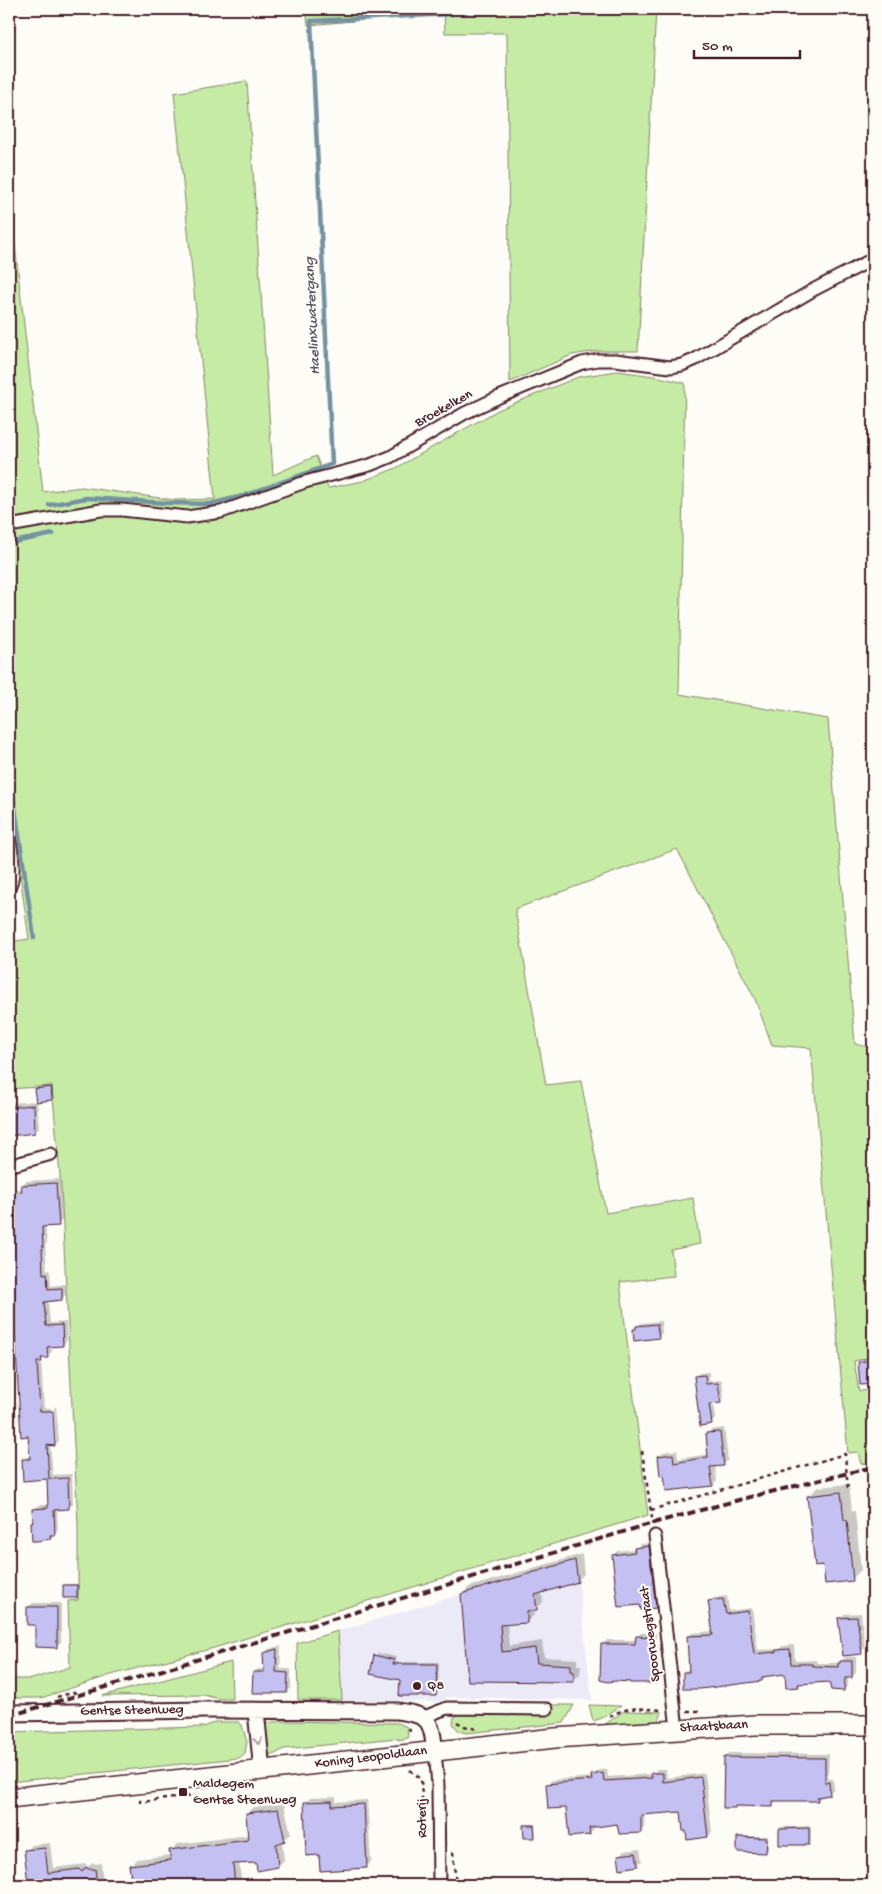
<svg xmlns="http://www.w3.org/2000/svg" width="882" height="1894" viewBox="0 0 882 1894" font-family="'Gochi Hand',sans-serif">
  <style>
    .built { fill: #eceaf6 }
    .green { fill: #c5eba5; stroke: #888568 }
    .shadow { fill: #0003 }
    .lines { fill: none; stroke-linecap: round; stroke-linejoin: round }
    .stream { stroke: #7492a1; stroke-width: 4.5 }
    .building { fill: #c4c0f2; stroke: #4a1f2b }
    .service-casing { stroke: #4a1f2b; stroke-width: 9 }
    .minor-casing { stroke: #4a1f2b; stroke-width: 15 }
    .tertiary-casing { stroke: #4a1f2b; stroke-width: 19 }
    .primary-casing { stroke: #4a1f2b; stroke-width: 22 }
    .path { stroke: #4a1f2b; stroke-width: 2.5; stroke-dasharray: 4 4; stroke-linecap: butt }
    .service { stroke: #fdfcf7; stroke-width: 5.5 }
    .minor { stroke: #fdfcf7; stroke-width: 11 }
    .tertiary { stroke: #fdfcf7; stroke-width: 15 }
    .primary { stroke: #fdfcf7; stroke-width: 19 }
    .rail { stroke: #4a1f2b; stroke-width: 4; stroke-dasharray: 8 4; stroke-linecap: butt }
    .oneway { stroke: #ac999b }
    .poi-dot { fill: #4a1f2b; stroke: #fdfcf7; stroke-width: 2 }
    .labels { text-anchor: middle; dominant-baseline: central; stroke-width: 4; stroke-linejoin: round; paint-order: stroke }
    .street-label { font-size: 14px; fill: #4a1f2b; stroke: #fdfcf7 }
    .poi-label { font-size: 14px; fill: #4a1f2b; stroke: #fdfcf7; text-anchor: start }
    .water-label { font-size: 15px; font-style: italic; fill: #5f5866; stroke: #fdfcf7 }
  </style>
  <rect width="100%" height="100%" fill="#fdfcf7"/>
  <filter id="ink" filterUnits="userSpaceOnUse"><feTurbulence type="fractalNoise" baseFrequency=".02" numOctaves="2"/><feDisplacementMap in="SourceGraphic" scale="10" xChannelSelector="R" yChannelSelector="G"/><feConvolveMatrix kernelMatrix="1 2 1 2 8 2 1 2 1" color-interpolation-filters="sRGB"/></filter>
  <g filter="url(#ink)">
    <path class="built" d="M576,1560L592,1700L454,1697H446V1702L342,1700L338,1631Z"/>
    <path class="green" d="M306,9H376V19L308,25Z
      M444,9H656L638,351H597L572,355L510,382L507,33H445Z
      M247,81L273,475L316,456L328,488L363,481L394,469L498,410L578,377L617,371L654,376L685,383L679,694L828,719L855,1044L873,1048V1357L854,1361L859,1391L873,1390V1462L861,1464L858,1452L848,1453L811,1048L772,1045L755,999L677,849L515,909L546,1085L581,1081L606,1213L693,1198L700,1244L671,1250L674,1276L620,1282L648,1515L214,1648L111,1675L41,1698H9V1679H32L70,1667L68,1601L78,1600V1524L61,1187L52,1086L9,1089V942L29,939L9,796V192L43,492L82,487L174,500L215,499L174,93Z
      M338,1631L342,1700H298L297,1643Z
      M231,1662L232,1699H219L204,1695L102,1696Z
      M550,1705H574L564,1723L466,1733L459,1731L453,1724L454,1717L463,1712L550,1714Z
      M589,1705L621,1706L602,1718L593,1721Z
      M624,1711L662,1712L659,1721L604,1725Z
      M281,1721L398,1723L407,1727L408,1738L398,1740L397,1738L284,1749L275,1754L266,1755L265,1726L267,1723Z
      M215,1722H238L242,1725L247,1742L245,1753L239,1758L9,1782V1732L204,1727Z"/>
    <path class="shadow" d="M53,1086V1097L52,1099L37,1100L39,1128L35,1132L9,1135V1105L11,1103L37,1101L36,1089L38,1087Z
      M60,1179L62,1220L58,1224L45,1225L47,1243L45,1245L47,1270H50L51,1286L65,1284L66,1294L62,1299L48,1300L50,1323L66,1322L67,1340L63,1345H51L52,1352L41,1361L44,1408H51L54,1442H56L54,1407H56L59,1441L55,1445L50,1444L53,1475L72,1474L73,1504L68,1508L57,1509L58,1529L50,1538L32,1522L34,1520V1509L38,1505H49L48,1478L23,1460L28,1456L31,1455L29,1435H22L9,1230L14,1226L12,1193L16,1189H23L22,1185L26,1181Z
      M661,1321L662,1333L658,1337L634,1329L641,1323Z
      M873,1357V1382L861,1384L859,1363L863,1358Z
      M709,1372V1381L722,1380L724,1397L720,1401L713,1402L715,1419L711,1423L695,1377L699,1373Z
      M724,1428L728,1460L724,1464L715,1465L717,1481L713,1485L665,1474L659,1456L663,1452L677,1450L678,1459L709,1454L707,1434L711,1430Z
      M849,1484L852,1511H855L861,1570L852,1579L824,1563L808,1496L818,1487Z
      M652,1543L659,1603L655,1607L641,1603L613,1556L617,1551L635,1549L640,1544Z
      M582,1554L584,1574L577,1581L542,1592L543,1602L536,1609H533L534,1615L527,1622L507,1623L509,1646L542,1641L544,1657L577,1659V1665H581L580,1674L573,1681L469,1680L462,1594L469,1587Z
      M66,1584H79L78,1595L77,1597L64,1586Z
      M727,1596L729,1611L752,1608L758,1650L780,1649L782,1646L794,1645L795,1661L816,1660L817,1663H839L846,1657H856V1673L852,1677H848V1685L844,1689L830,1681L802,1683L798,1686L786,1672L766,1676L762,1680L684,1672L690,1668L688,1637L692,1633L714,1631L709,1602L713,1598Z
      M33,1603H61V1642L56,1646L36,1623L28,1607Z
      M861,1613L865,1648L861,1652L840,1619L844,1614Z
      M641,1633H656L655,1663H659L658,1678L654,1682L603,1644L607,1640H637V1637Z
      M281,1646L280,1669H291V1688L287,1692L254,1673L258,1669H265V1653L269,1649Z
      M378,1653L396,1657L395,1662H439L438,1693L435,1695L401,1679L376,1656Z
      M729,1753L829,1754L828,1779H833L834,1789L817,1800H777L772,1806L725,1757Z
      M607,1769L608,1777L652,1774L657,1769H666L667,1778L705,1773L712,1832L708,1836L682,1810L645,1813L644,1828L640,1832L618,1823L593,1826L594,1830L589,1834L547,1784L552,1780L593,1777L597,1771Z
      M336,1797V1802L367,1800L371,1862L366,1866L320,1853L305,1803L310,1798Z
      M284,1804L291,1834L282,1841L284,1860L278,1866L257,1862H239L242,1885H133L130,1866L137,1859L171,1855V1851L177,1844L249,1835L247,1813L253,1807Z
      M526,1824H535L536,1835L534,1837L524,1826Z
      M811,1826V1842L809,1844L780,1829L782,1827Z
      M740,1836H768V1850L766,1852L738,1837Z
      M50,1843L53,1868L86,1864L88,1867L93,1862L95,1864L101,1863L103,1882L99,1885H68V1883L35,1885L26,1851L32,1845Z
      M640,1849L642,1861L637,1865L620,1856L624,1851Z"/>
    <g class="lines">
      <path class="stream" d="M49,505L86,498L168,503L210,504L243,496L332,464L311,21L451,14V9
        M9,543L53,534
        M9,767L34,938"/>
    </g>
    <path class="building" d="M51,1087L52,1100L36,1102L34,1089Z
      M34,1105L35,1133L9,1136V1107Z
      M56,1183L59,1226L42,1227L43,1248L42,1249L43,1274L47,1273L48,1289L62,1288V1300L44,1302L46,1326L62,1325L63,1346L47,1347L48,1358H41L42,1362H37L40,1411H53L55,1446L47,1445L49,1479L68,1478L69,1509L54,1510L55,1535H50L51,1539L37,1541H32L31,1522H33L32,1509L48,1508L47,1479L23,1481L22,1459H30L28,1436L21,1437L9,1229H13L11,1193L22,1192L21,1185Z
      M657,1324L659,1338L634,1341L633,1329H636V1326Z
      M873,1360V1384L860,1385L858,1362Z
      M705,1375L706,1384L718,1383L721,1403L709,1404L712,1424L700,1426L694,1376Z
      M720,1432L724,1466L710,1467L713,1486L666,1491L664,1475L660,1476L658,1456L673,1454L674,1463L708,1457L706,1433Z
      M841,1492L844,1520H847L853,1581L825,1584L823,1565L815,1566L807,1496Z
      M649,1546L656,1608L641,1610L640,1605L618,1607L612,1555L635,1552L634,1548Z
      M575,1560L578,1582L535,1595L537,1610L527,1611V1623L500,1625L502,1652L535,1648L537,1663L571,1665V1671L574,1672V1682L468,1681L461,1594Z
      M63,1585H77V1598H63Z
      M723,1599L726,1614L748,1611L754,1654L776,1652V1650L790,1649L791,1664H812L813,1666L838,1667V1663H840V1661H852V1678H845L844,1691L831,1690L829,1682L798,1684L799,1687L786,1688L785,1674L762,1677V1681L700,1689H683V1672H689L687,1636L713,1635L708,1601Z
      M27,1607H57V1648L35,1647V1625H27Z
      M857,1617L862,1654L843,1656L838,1618Z
      M636,1636L652,1637V1666H655V1683H630V1682L615,1681L608,1682L600,1680L601,1644H635Z
      M277,1649L276,1672L288,1673L287,1693H252L253,1672H264L263,1653Z
      M374,1655L394,1660L393,1664H437L436,1696H399L400,1680L370,1674Z
      M724,1757L825,1758V1783L829,1782L830,1795L817,1797L818,1801H773V1807L735,1806V1808H723Z
      M603,1773L604,1781L652,1778L651,1773H663V1782L701,1777L708,1837L687,1840L686,1831H683L681,1812L641,1815V1833L619,1834L617,1824L589,1828L590,1835L569,1837L566,1808L548,1809L546,1784L592,1780L591,1775Z
      M332,1801V1806L364,1804L367,1868L320,1871L319,1855L306,1856L304,1802Z
      M278,1809L285,1841L276,1844L278,1867L257,1871L256,1863L233,1864L235,1885H132L129,1865L171,1860L169,1850L248,1840L246,1813Z
      M523,1825H534L535,1838H524Z
      M809,1828V1845H779V1829Z
      M737,1837L767,1838L766,1853L737,1852Z
      M45,1848L48,1873L79,1869L82,1872L86,1867L88,1869H95L97,1885H34L33,1882L28,1883L24,1850Z
      M636,1853L638,1866L620,1869L618,1855Z"/>
    <g class="lines">
      <g class="service-casing">
        <path id="service" d="M9,820C12,840 23,877 9,893"/>
      </g>
      <g class="minor-casing">
        <path id="minor" d="M9,526L101,510H122L187,517L221,512L305,482L370,465L390,457L465,413L499,397L582,363L598,360H615L670,367L682,365L694,360L815,289L873,259
          M9,1166L51,1154
          M655,1536L677,1729
          M424,1717L447,1708L547,1709
          M435,1751L438,1785L439,1885"/>
      </g>
      <g class="tertiary-casing">
        <path id="tertiary" d="M256,1711L262,1771
          M9,1713L207,1710L397,1711C430,1715 431,1720 435,1751"/>
      </g>
      <g class="primary-casing">
        <path id="primary" d="M9,1798L555,1738L755,1725H873"/>
      </g>
      <path class="path" d="M642,1451L653,1525
        M651,1510L845,1454L848,1490
        M57,1697L74,1692L79,1697
        M687,1711H702
        M610,1717C626,1705 643,1709 662,1710
        M457,1722L464,1726L477,1729
        M409,1728L411,1735
        M410,1770L421,1779L424,1834
        M139,1800L141,1802L192,1796
        M453,1852L456,1885"/>
      <use href="#service" class="service"/>
      <use href="#minor" class="minor"/>
      <use href="#tertiary" class="tertiary"/>
      <use href="#primary" class="primary"/>
      <path class="rail" d="M9,1716L653,1523L746,1498L873,1467"/>
    </g>
    <defs><path id="oneway-chevron" d="M-2-3.5L2.5 0L-2 3.5" fill="none" stroke-width="1.6" stroke-linecap="round" stroke-linejoin="round" transform="scale(1.25)"/></defs>
    <use class="oneway" href="#oneway-chevron" transform="translate(258 1741) rotate(84)"/>
  </g>
  <g class="poi-dot">
    <circle cx="417" cy="1686" r="5"/>
    <rect x="178" y="1787" width="10" height="10" rx="2.5"/>
  </g>
  <g class="labels">
    <g class="street-label">
      <text transform="translate(444 409) rotate(-29)">Broekelken</text>
      <text transform="translate(651 1634) rotate(-97)">Spoorwegstraat</text>
      <text transform="translate(132 1711) rotate(-1)">Gentse Steenweg</text>
      <text transform="translate(714 1727) rotate(-3)">Staatsbaan</text>
      <text transform="translate(371 1758) rotate(-7)">Koning Leopoldlaan</text>
      <text transform="translate(423 1818) rotate(-91)">Roterij</text>
    </g>
    <g class="poi-label">
      <text x="427" y="1686">Q8</text>
      <text x="193" y="1784">Maldegem<tspan x="193" dy="16">Gentse Steenweg</tspan></text>
    </g>
    <g class="water-label">
      <text transform="translate(313 316) rotate(-93)">Haelinxwatergang</text>
    </g>
  </g>
  <rect width="882" height="1894" fill="none" stroke="#fdfcf7" stroke-width="30"/>
  <rect x="15" y="15" width="852" height="1864" fill="none" stroke="#4a1f2b" stroke-width="2" filter="url(#ink)"/>
  <path d="M694 50v8h106v-8" fill="none" stroke="#4a1f2b" stroke-width="2.5"/>
  <text x="702" y="50" font-size="15" fill="#4a1f2b" stroke="#fdfcf7" stroke-width="4" paint-order="stroke">50 m</text>
</svg>
